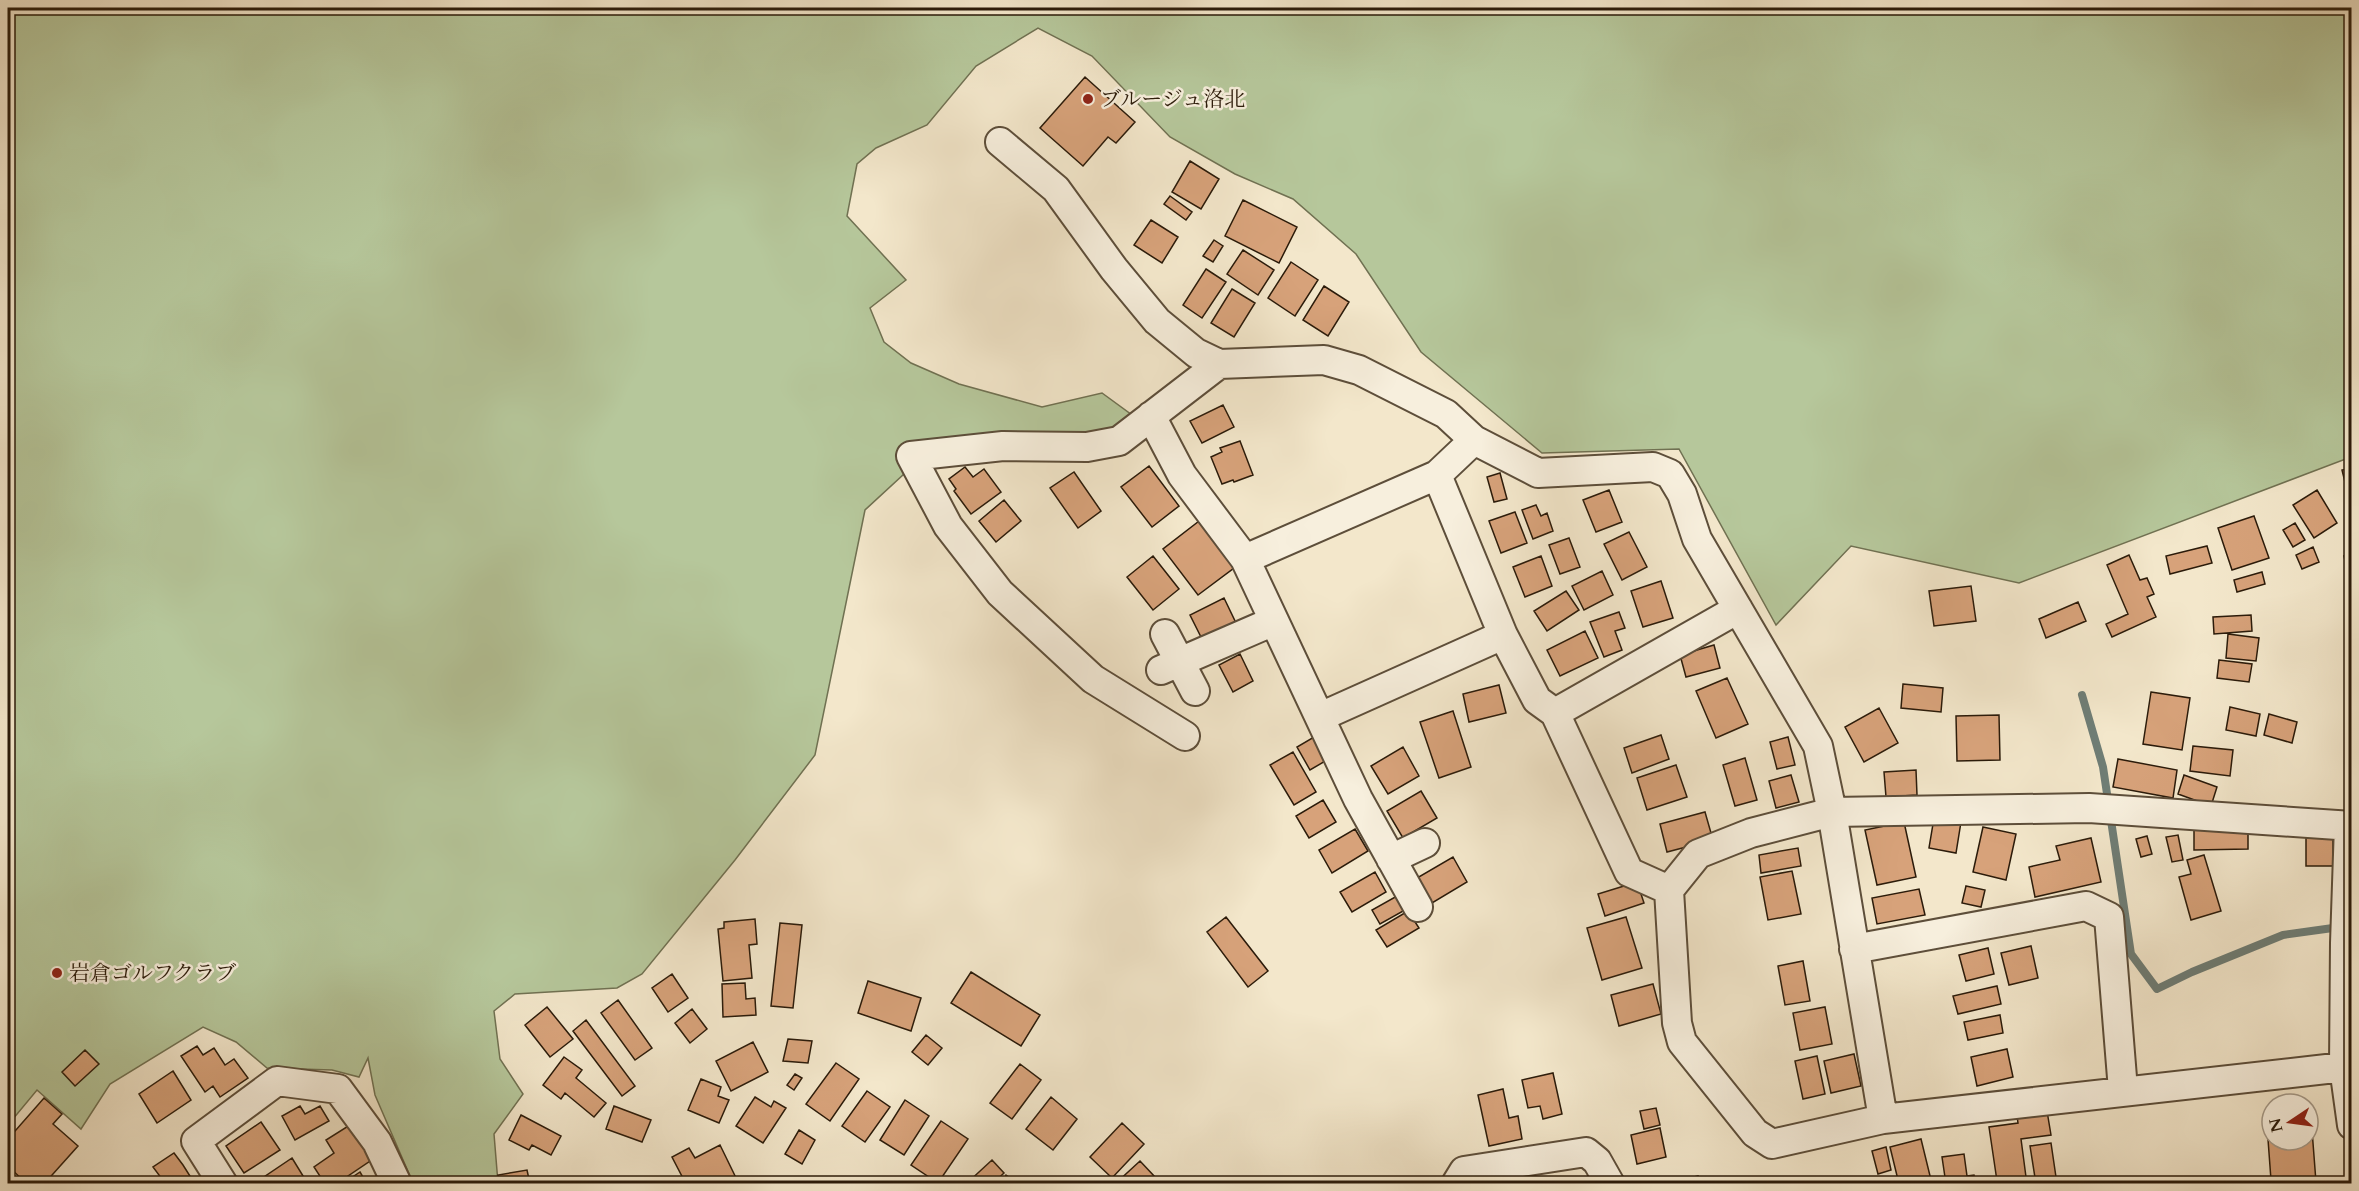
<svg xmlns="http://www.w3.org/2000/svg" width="2359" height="1191" viewBox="0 0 2359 1191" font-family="Cardo,'Noto Serif JP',serif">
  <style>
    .green { fill: #b6c79b; stroke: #707152; stroke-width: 1.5 }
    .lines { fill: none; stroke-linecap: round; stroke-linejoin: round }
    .stream { stroke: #6f7d75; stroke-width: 8 }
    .building { fill: #d7a27a; stroke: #2b1b0a; stroke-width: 1.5 }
    .minor-casing { stroke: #5d4e3a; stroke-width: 32 }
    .minor { stroke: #f7efdd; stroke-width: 28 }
    .poi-dot { fill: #8f2418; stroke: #f7efdd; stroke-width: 2 }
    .labels { text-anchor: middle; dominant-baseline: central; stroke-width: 5; stroke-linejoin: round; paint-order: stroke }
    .poi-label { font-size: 21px; fill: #2b1b0a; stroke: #f7efdd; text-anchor: start }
  </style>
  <rect width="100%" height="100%" fill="#f3e7cb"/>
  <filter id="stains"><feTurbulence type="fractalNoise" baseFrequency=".00333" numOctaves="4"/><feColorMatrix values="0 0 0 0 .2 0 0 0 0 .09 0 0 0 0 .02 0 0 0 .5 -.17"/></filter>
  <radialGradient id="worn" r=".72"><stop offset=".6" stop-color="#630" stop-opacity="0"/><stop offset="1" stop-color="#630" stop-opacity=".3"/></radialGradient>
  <path class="green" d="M8,8H2351V15L2345,17L2352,49L2351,457L2019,583L1851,546L1776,625L1679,449L1542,453L1421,352L1356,254L1293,199L1235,174L1170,137L1092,56L1038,28L976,66L927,125L876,148L857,164L847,216L906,280L870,308L884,342L911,363L959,384L1042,407L1102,393L1132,415L1126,424L1096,438L916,463L865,510L815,755L735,860L642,974L617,988L515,994L494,1011L500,1059L523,1094L494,1134L498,1183H413L375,1095L368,1058L359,1077L332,1070L267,1068L236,1042L203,1027L110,1084L81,1129L37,1090L8,1125Z"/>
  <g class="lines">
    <path class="stream" d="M2082,695L2103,767L2131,954L2157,989L2192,972L2283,935L2340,927"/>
  </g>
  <path class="building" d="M1085,77L1135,122L1116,143L1108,137L1083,166L1040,128Z
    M1190,161L1219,179L1201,209L1172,192Z
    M1170,196L1192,212L1186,220L1164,204Z
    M1243,200L1297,227L1279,263L1225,236Z
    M1151,220L1178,237L1162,263L1134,245Z
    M1214,240L1223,246L1213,262L1203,256Z
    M1243,250L1274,270L1258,295L1227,274Z
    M1291,262L1318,280L1295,316L1268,298Z
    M1206,269L1226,282L1202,318L1183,305Z
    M1324,286L1349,302L1328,336L1303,320Z
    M1232,289L1255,303L1234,337L1211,323Z
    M1223,405L1234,427L1202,443L1190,421Z
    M1240,441L1253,475L1234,482L1233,480L1222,484L1211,457L1222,452L1220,448Z
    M1149,466L1179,506L1152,527L1121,487Z
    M965,467L973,477L984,469L1001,492L971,514L954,491L956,489L949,479Z
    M2352,468V505L2351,506L2342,470Z
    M1074,472L1101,511L1078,528L1050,488Z
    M1500,473L1507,499L1494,502L1487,477Z
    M1609,490L1622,522L1596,532L1583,500Z
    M2317,490L2337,523L2314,538L2293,505Z
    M1004,500L1021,521L996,542L979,521Z
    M1536,505L1541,516L1547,513L1553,531L1533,539L1522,510Z
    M1515,512L1527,543L1501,553L1489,521Z
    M2254,516L2269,558L2232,570L2218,528Z
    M1203,518L1238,565L1198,595L1163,549Z
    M2295,523L2305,540L2293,547L2283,530Z
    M1629,532L1647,567L1622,580L1604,544Z
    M1569,538L1580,567L1560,574L1549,545Z
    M2207,546L2212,563L2170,574L2166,556Z
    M2313,547L2319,562L2302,569L2296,555Z
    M2129,555L2140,580L2147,578L2154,594L2147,597L2156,617L2112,637L2106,624L2128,614L2107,565Z
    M2352,555V594L2344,556Z
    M1153,556L1179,589L1153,610L1127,577Z
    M1541,556L1552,586L1525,597L1513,567Z
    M1602,571L1613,595L1584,610L1572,586Z
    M2262,572L2265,584L2237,592L2234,580Z
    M1661,581L1673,618L1643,627L1631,591Z
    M1971,586L1976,621L1934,626L1929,591Z
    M1566,591L1579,610L1547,631L1534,611Z
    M1224,598L1236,623L1202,639L1190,615Z
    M2078,602L2086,621L2046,638L2039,619Z
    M1619,612L1625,628L1615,631L1622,650L1604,657L1590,622Z
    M2251,615L2252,631L2214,634L2213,617Z
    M1585,631L1598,658L1560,676L1547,650Z
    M2228,634L2259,638L2256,661L2226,658Z
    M1714,645L1720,668L1686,677L1680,655Z
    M1240,654L1253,681L1233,692L1219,665Z
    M2219,660L2252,664L2249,682L2217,678Z
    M1727,678L1748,724L1716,738L1696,691Z
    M1903,684L1943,688L1941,712L1901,708Z
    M1499,685L1506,713L1469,722L1463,694Z
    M2151,692L2190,698L2182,750L2143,744Z
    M2230,707L2260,714L2256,736L2226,730Z
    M1879,708L1898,743L1864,762L1845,727Z
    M1453,711L1471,767L1439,778L1420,722Z
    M2269,714L2297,722L2292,743L2264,735Z
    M1999,715L2000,760L1957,761L1956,716Z
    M1661,735L1669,759L1632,773L1624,748Z
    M1314,737L1327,760L1310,770L1297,747Z
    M1788,737L1795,765L1777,769L1770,742Z
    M2193,746L2233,750L2230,776L2190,771Z
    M1403,747L1419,776L1388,794L1371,766Z
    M1293,752L1316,792L1294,805L1270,765Z
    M1745,758L1757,800L1735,806L1723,765Z
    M2118,759L2177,770L2173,798L2113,787Z
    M1676,765L1687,797L1647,810L1637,778Z
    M1916,770L1917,795L1886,797L1884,772Z
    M1791,775L1799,802L1776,808L1769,781Z
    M2184,775L2217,787L2211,806L2178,794Z
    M1421,791L1437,818L1403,838L1387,811Z
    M1323,800L1336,822L1309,838L1296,816Z
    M1705,812L1713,840L1667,852L1660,824Z
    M1934,818L1961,822L1956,853L1929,848Z
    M1904,822L1916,877L1877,885L1865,830Z
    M1983,827L2016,834L2006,880L1973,872Z
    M2194,827H2248V849L2194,850Z
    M1355,829L1368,851L1332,873L1319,850Z
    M2178,835L2183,860L2172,862L2166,837Z
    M2147,836L2152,854L2141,857L2136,839Z
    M2333,837V866H2306V838Z
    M2091,838L2101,882L2035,897L2029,867L2060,860L2056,846Z
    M1798,848L1801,866L1761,873L1759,855Z
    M2204,855L2221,911L2191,920L2179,877L2191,874L2187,860Z
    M1453,857L1467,882L1432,903L1417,878Z
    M1792,871L1801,914L1768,920L1760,877Z
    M1375,872L1386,892L1352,912L1340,892Z
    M1637,882L1644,903L1605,916L1598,894Z
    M1966,886L1985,890L1981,907L1962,903Z
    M1919,889L1925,915L1877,924L1872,898Z
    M1397,896L1405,910L1380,924L1372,910Z
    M1408,911L1419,928L1387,947L1376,930Z
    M1226,917L1268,971L1248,987L1207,932Z
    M1626,917L1642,968L1602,980L1587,928Z
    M755,919L757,944L749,945L752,978L723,981L718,929L724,928V922Z
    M780,923L802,925L793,1008L771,1006Z
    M2031,946L2038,978L2009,985L2001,953Z
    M1988,948L1994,974L1966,981L1959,955Z
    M1803,961L1810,1001L1785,1005L1778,966Z
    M971,972L1040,1015L1021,1046L951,1003Z
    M672,974L688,998L668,1012L652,988Z
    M868,981L921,998L911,1031L858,1013Z
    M745,983L746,999L755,998L756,1015L723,1017L722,984Z
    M1653,984L1661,1014L1619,1026L1611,995Z
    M1997,986L2001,1004L1958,1014L1953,996Z
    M618,1000L652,1048L635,1060L601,1013Z
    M547,1007L573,1039L550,1057L525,1025Z
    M1825,1007L1832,1044L1800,1050L1793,1013Z
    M692,1009L707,1029L690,1043L675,1023Z
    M2000,1015L2003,1033L1968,1040L1964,1022Z
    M586,1020L635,1086L622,1096L573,1031Z
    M926,1035L942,1048L928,1065L912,1052Z
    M788,1039L812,1041L808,1063L783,1061Z
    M753,1042L768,1072L731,1091L716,1061Z
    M197,1046L203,1055L214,1048L225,1065L234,1059L248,1078L220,1097L213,1086L205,1092L181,1056Z
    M2007,1049L2013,1077L1977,1086L1971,1057Z
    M85,1050L99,1064L75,1086L62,1072Z
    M1854,1054L1861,1086L1831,1093L1824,1061Z
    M1817,1056L1825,1094L1803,1099L1795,1061Z
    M564,1057L582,1070L576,1078L606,1103L594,1117L565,1093L561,1099L543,1085Z
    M836,1063L859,1079L830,1121L806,1104Z
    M1020,1064L1041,1080L1012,1119L990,1103Z
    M173,1071L191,1100L157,1123L139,1094Z
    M1553,1073L1562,1114L1543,1119L1540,1106L1528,1108L1522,1080Z
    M795,1074L802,1078L794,1090L787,1085Z
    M701,1079L721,1087L718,1096L729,1100L719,1123L688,1110Z
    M1503,1089L1509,1118L1518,1116L1522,1139L1489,1146L1478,1095Z
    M867,1091L890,1107L865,1142L842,1126Z
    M755,1097L771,1107L774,1101L786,1108L763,1143L736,1126Z
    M1051,1097L1077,1119L1053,1150L1026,1129Z
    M44,1098L62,1114L53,1124L78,1146L44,1184H27L8,1166V1139Z
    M905,1100L929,1116L904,1155L880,1140Z
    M2308,1104H2310L2316,1182L2282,1184V1179L2271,1180L2266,1112H2272V1140H2308Z
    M300,1106L305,1114L320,1106L329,1121L295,1140L282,1116Z
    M614,1106L651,1120L642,1142L606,1129Z
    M1656,1108L1660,1125L1644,1129L1640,1111Z
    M2047,1111L2051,1135L2021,1139L2026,1177L1997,1181L1989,1127L2018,1123L2017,1116Z
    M521,1115L561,1136L551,1155L532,1145L529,1150L509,1140Z
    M941,1121L968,1139L938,1183L911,1165Z
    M261,1122L280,1150L244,1173L226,1146Z
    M353,1123L376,1157L336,1184H325L314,1167L334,1153L326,1140Z
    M1122,1123L1144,1144L1112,1178L1090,1157Z
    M1660,1128L1666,1157L1637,1164L1631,1135Z
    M799,1130L815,1140L802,1164L785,1154Z
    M1921,1139L1932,1184H1899L1890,1147Z
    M2051,1143L2057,1184H2036L2030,1146Z
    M720,1145L739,1184H686L672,1157L689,1148L695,1158Z
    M1886,1147L1891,1170L1878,1174L1872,1151Z
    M174,1153L183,1165L195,1184H155L162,1179L153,1167Z
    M1964,1154L1967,1176L1974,1175L1976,1184H1946L1942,1157Z
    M292,1158L308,1184H260L258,1181Z
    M992,1160L1004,1173L992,1184H966Z
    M1140,1161L1155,1177L1150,1181L1152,1184H1115Z
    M527,1170L530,1184H500L498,1175Z
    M360,1172L367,1184H342Z
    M1006,1175L1019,1184H1001Z
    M1698,1176L1700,1184H1668Z
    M1653,1177L1655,1184H1636L1635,1181Z
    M569,1178L570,1184H544Z"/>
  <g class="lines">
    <g class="minor-casing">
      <path id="minor" d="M1000,142L1056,189L1114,269L1157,321L1196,353L1219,364
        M1151,416L1182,475L1245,559L1358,799L1418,907
        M1437,475L1503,635L1537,700L1555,713L1629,872L1669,890
        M1245,559L1437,475L1474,440
        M1165,634L1195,691
        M1161,670L1274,621
        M1555,713L1738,609
        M1320,717L1503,635
        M1185,736L1093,679L1000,593L948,526L911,456L1003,446L1087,447L1119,441L1219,364L1324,360L1359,370L1446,414L1474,440L1538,473L1653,467L1670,474L1682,494L1697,539L1818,746L1832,812L1883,1119L1772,1144L1755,1133L1682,1042L1677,1023L1669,890L1698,854L1751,833L1832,812L2089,808L2352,826
        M2349,825L2345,943L2344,1067L2352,1125
        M1391,859L1425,843
        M1854,949L2086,906L2109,917L2123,1090
        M1883,1119L2344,1067
        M223,1184L196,1141L277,1081L338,1089L377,1142L397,1184
        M1456,1184L1464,1171L1586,1152L1597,1161L1610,1184"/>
    </g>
    <use href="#minor" class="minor"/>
  </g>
  <g class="poi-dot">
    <circle cx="1088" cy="99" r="6"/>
    <circle cx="57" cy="973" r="6"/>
  </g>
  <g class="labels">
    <g class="poi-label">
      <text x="1100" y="99">ブルージュ洛北</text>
      <text x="69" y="973">岩倉ゴルフクラブ</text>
    </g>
  </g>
  <rect width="2359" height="1191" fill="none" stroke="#f3e7cb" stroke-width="30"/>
  <rect x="9" y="9" width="2341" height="1173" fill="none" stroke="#2b1b0a" stroke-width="3"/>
  <rect x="15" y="15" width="2329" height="1161" fill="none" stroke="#2b1b0a" stroke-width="1.5"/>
  <g transform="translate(2290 1122) rotate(257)"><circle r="28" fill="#f7efdd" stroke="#a59a89" stroke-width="1.5"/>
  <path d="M0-4.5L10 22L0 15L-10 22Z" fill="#8f2418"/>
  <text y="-9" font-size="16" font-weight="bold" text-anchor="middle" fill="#2b1b0a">N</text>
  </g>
  <rect width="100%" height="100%" filter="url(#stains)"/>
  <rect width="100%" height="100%" fill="url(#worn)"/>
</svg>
